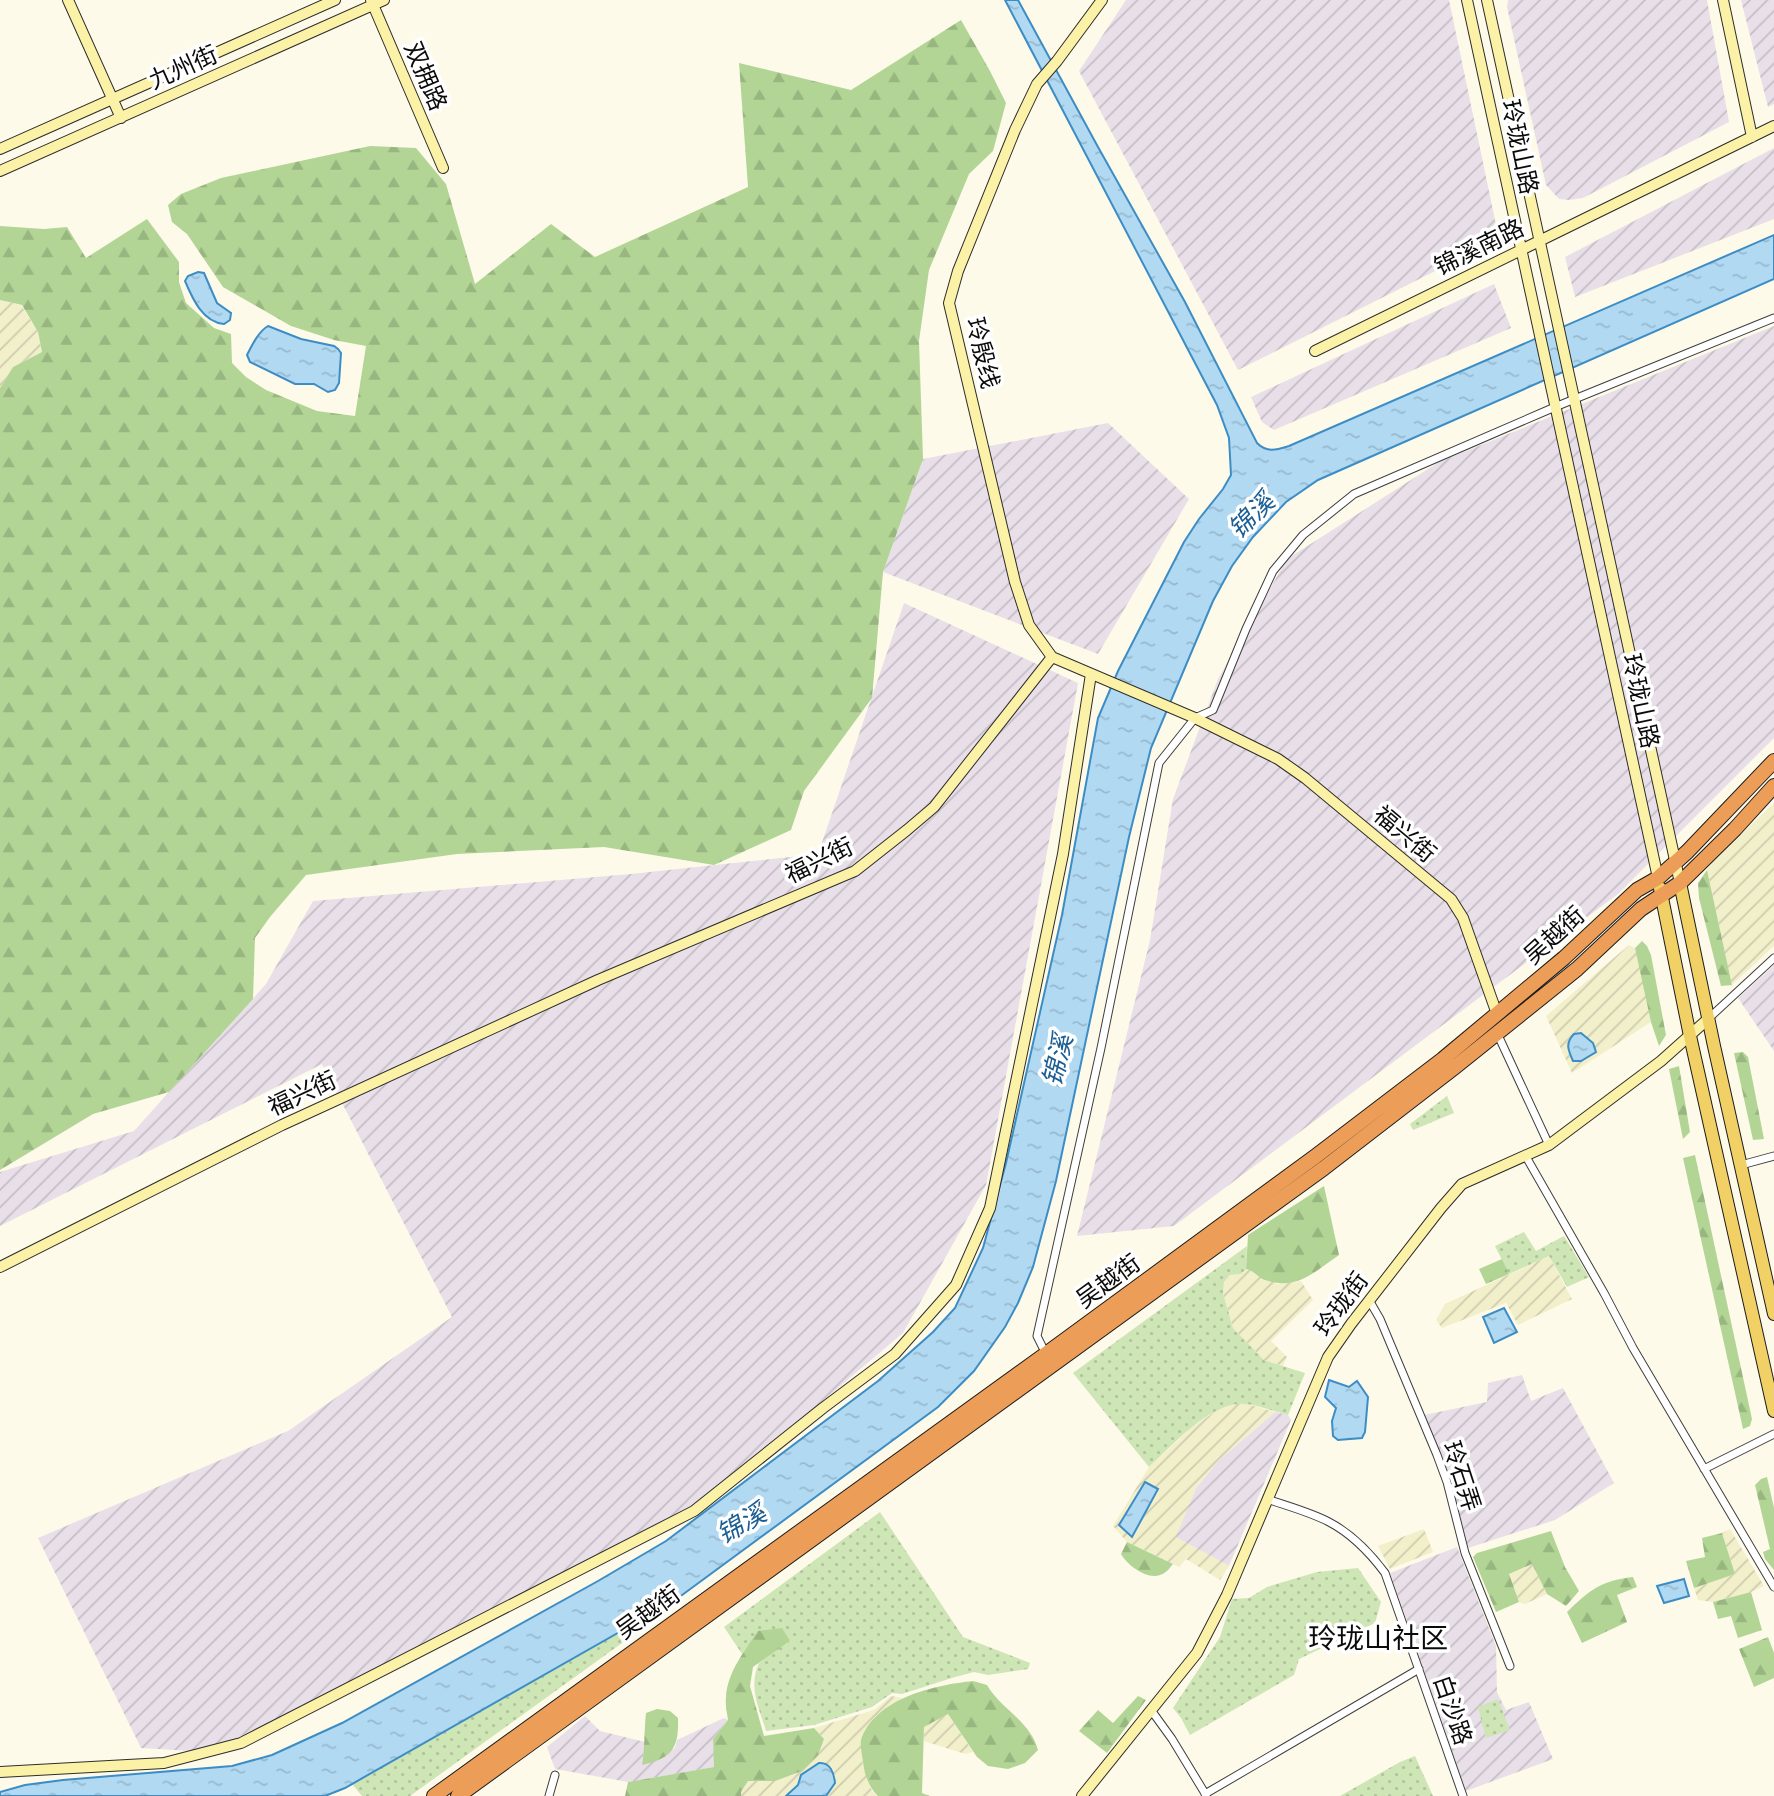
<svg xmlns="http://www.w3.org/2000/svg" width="1774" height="1796" viewBox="0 0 1774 1796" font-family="Merriweather,'Noto Sans SC',serif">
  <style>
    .industrial { fill: url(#industrial-furrows) }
    .farmland { fill: url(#farmland-furrows) }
    .grass { fill: url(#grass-dots) }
    .forest { fill: url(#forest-firs) }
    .water { fill: url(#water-ripples); stroke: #3c8dc5; stroke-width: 2 }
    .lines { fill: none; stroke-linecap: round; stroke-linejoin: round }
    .street-casing { stroke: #3e3e3e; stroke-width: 9 }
    .secondary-casing { stroke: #2d2d2d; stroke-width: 12 }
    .primary-casing { stroke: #1c1c1c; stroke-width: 14 }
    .highway-casing { stroke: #1c1c1c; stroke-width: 16 }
    .street { stroke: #fff; stroke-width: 7 }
    .secondary { stroke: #fbf2a8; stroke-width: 10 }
    .primary { stroke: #f1d166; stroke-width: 12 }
    .highway { stroke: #ec9e59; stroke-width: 14 }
    .labels { text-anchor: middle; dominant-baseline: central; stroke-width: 7; stroke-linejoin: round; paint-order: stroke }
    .street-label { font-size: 24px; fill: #0b0b0b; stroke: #fff }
    .water-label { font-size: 26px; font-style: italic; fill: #1c5e94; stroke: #fff }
    .quarter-label { font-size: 28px; fill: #0b0b0b; stroke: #fff }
  </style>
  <defs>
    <pattern id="industrial-furrows" width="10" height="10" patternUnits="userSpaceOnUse" patternTransform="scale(1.75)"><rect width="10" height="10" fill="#e8dfe9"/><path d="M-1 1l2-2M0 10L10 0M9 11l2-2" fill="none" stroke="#c6bec6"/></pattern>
    <pattern id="farmland-furrows" width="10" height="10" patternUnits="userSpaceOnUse" patternTransform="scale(1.75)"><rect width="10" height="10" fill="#f2efcb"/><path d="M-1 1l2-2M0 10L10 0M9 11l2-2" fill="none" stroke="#ceccad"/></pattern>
    <pattern id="grass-dots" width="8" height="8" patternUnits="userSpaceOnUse" patternTransform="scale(1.75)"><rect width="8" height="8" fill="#cee5b6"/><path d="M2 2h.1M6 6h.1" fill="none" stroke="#b0c39b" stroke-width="1.8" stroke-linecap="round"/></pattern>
    <pattern id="forest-firs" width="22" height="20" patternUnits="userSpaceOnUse" patternTransform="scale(1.75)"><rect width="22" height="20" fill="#b2d596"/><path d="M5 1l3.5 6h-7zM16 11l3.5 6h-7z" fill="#98b680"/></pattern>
    <pattern id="water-ripples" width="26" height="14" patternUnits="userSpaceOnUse" patternTransform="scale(1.75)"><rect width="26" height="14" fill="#b1d9f2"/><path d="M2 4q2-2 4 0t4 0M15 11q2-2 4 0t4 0" fill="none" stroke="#97b9ce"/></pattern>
  </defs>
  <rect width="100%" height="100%" fill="#fefae9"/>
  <path class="industrial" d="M1126,0H1449L1499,239L1238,370L1079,71Z
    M1508,0H1707L1729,122L1583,198L1569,200L1559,199L1546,185L1507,7Z
    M1741,0H1774V104L1768,107Z
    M1774,148V219L1575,297L1565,257Z
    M1494,284L1511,328L1274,430L1262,422L1251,397Z
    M1774,326V738L1618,894L1174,1226L1077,1236L1150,940L1173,799L1218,679L1287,559L1439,462Z
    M1108,423L1189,499L1098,654L883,572L923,459Z
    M904,603L1078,683L986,1185L903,1333L682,1520L208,1752L141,1748L38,1538L288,1431L452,1317L322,1064L0,1226V1172L134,1131L266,984L313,901L631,874L818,854Z
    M1774,965V1051L1738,998Z
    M1522,1375L1531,1401L1563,1388L1614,1483L1555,1520L1468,1548L1448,1473L1424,1415L1487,1402L1488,1383Z
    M1275,1412L1288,1415L1291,1420L1229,1566L1175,1537L1196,1488L1219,1460Z
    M1457,1547L1496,1646L1497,1692L1506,1710L1529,1702L1553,1759L1466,1791L1390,1573Z
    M585,1716L600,1731L645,1742L642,1765L675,1748L677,1740L724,1718L728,1720L713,1739L715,1767L628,1782L555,1769L547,1747Z"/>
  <path class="farmland" d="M0,300L21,305L38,332L42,352L13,367L0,388Z
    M1774,803V946L1732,985L1707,870L1713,861Z
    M1629,945L1635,948L1638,955L1651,1022L1572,1073L1546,1016Z
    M1549,1256L1572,1299L1518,1325L1506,1303L1442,1328L1436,1320L1445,1304Z
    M1246,1269L1254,1271L1278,1284L1301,1281L1313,1300L1271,1341L1287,1357L1283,1366L1264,1360L1233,1328L1223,1293L1224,1282L1230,1275L1241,1274Z
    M1244,1403L1275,1412L1219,1460L1196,1488L1176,1537L1229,1566L1220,1580L1186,1559L1179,1567L1127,1542L1113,1526L1149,1467L1191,1428L1217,1410L1230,1405Z
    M1424,1529L1433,1552L1390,1569L1378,1546Z
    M1730,1529L1764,1586L1751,1592L1713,1602L1698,1600L1694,1588L1735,1574L1722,1533Z
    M1532,1564L1547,1594L1525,1604L1519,1602L1508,1574Z
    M891,1696L903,1698L875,1717L861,1741L863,1766L872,1791L878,1796H741V1792L748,1781H775L824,1739L814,1728L874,1710Z
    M948,1714L973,1752L965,1754L924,1741V1727Z"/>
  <path class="grass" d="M1447,1096L1454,1113L1413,1130L1410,1124Z
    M1524,1232L1536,1251L1564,1236L1589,1277L1567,1287L1549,1256L1509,1274L1495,1246Z
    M1247,1246L1246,1269L1241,1274L1230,1275L1224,1282L1223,1293L1233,1328L1264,1360L1305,1373L1288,1415C1276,1412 1257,1405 1245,1404C1212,1400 1171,1447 1149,1467L1073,1373Z
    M880,1512L963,1637L1030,1663L1028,1669L988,1675L974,1672L955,1677L902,1694L892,1693L872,1707L814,1725L766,1731C759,1708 748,1687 759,1663L790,1641L759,1631L742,1654L724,1627Z
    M1358,1568L1381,1602L1375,1623L1299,1659L1294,1675L1190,1735L1181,1718L1173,1708L1220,1637L1232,1599L1249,1598L1267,1587L1317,1572Z
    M674,1601L672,1607L410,1796H362L352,1784Z
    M1498,1699L1510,1730L1486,1738L1478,1707Z
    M1415,1756L1433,1796H1340L1400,1762Z"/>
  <path class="forest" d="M961,20L990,71L1006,103L993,151L969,174L929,270L919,341L923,459L883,572L872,698L804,791L791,830L714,865L604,847L457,854L306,875L270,917L255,938L253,999L169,1092L93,1114L0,1170V388L13,367L42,352L38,332L22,305L0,300V226L44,229L67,227L86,258L147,219L179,262V282L186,303L214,328L231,334L232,363L246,377L266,390L317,411L355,416L366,346L334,340L291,326L223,287L187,234L172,222L168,205L181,194L221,178L370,146L416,148L446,184L475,284L551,224L595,257L748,187L739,63L851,90Z
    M1707,870L1732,985L1721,986L1699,898L1698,883Z
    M1642,941L1647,946L1651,955L1666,1035L1659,1046L1651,1022L1635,948Z
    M1743,1052L1748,1057L1764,1139L1753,1140L1734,1053Z
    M1679,1066L1690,1132L1683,1139L1669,1069Z
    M1695,1155L1752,1419L1750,1426L1743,1429L1683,1158Z
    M1324,1186L1339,1255C1314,1272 1297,1291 1265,1280C1257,1277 1255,1271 1246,1269L1248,1235Z
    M1502,1259L1509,1274L1486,1284L1479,1269Z
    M1767,1477L1774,1508V1570L1765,1559L1763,1552L1770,1549L1755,1485L1761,1479Z
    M1551,1531L1565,1567L1579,1591L1566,1606L1547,1594L1532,1564L1509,1574L1519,1602L1496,1612L1473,1557L1477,1553Z
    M1722,1533L1735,1574L1694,1588L1686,1561L1705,1557L1702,1538Z
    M1127,1542L1173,1564C1169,1569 1166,1573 1160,1575C1147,1580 1127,1565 1121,1554Z
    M1633,1577L1637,1587L1617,1595L1627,1622L1582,1643L1567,1612C1590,1590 1600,1581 1633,1577Z
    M1751,1592L1762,1630L1738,1638L1731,1616L1718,1619L1713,1602Z
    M782,1628L790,1641L753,1667L750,1686L764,1736L814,1728L824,1739L818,1755L802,1771L775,1781H748L741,1792V1796H625L628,1782L714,1767L713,1739L728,1720C727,1713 725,1705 726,1697C727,1673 745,1650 758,1631Z
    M1768,1637L1774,1653V1678L1754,1687L1739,1649Z
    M973,1681L987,1685C998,1704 1018,1715 1030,1733C1034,1738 1036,1744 1038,1750L1025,1763L1008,1769L988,1766L977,1757L948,1714L924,1727L922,1793L930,1796H878C869,1788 864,1773 863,1762C862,1755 860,1746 861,1740C875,1698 935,1685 973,1681Z
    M1138,1696L1146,1700L1107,1753L1079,1731L1098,1710L1113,1723Z
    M657,1709L670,1711L678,1718C679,1749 672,1758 642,1765C645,1747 644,1731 646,1713Z"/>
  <path class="water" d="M1005,0H1018L1098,147L1185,302L1257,443C1267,453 1276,450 1289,446L1774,235V279L1318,480L1286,502L1253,537L1232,566L1213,601L1151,748L1129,837L1056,1181L1033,1267L1018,1303L1005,1327L974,1371L938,1407L674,1601L345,1788L325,1796H0V1792L25,1785L63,1780L232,1766L272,1755L342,1723L598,1581L666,1541L878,1381L933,1332L955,1308L983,1248L1006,1163L1062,915L1098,718L1118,671L1184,542L1199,519L1223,489L1231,475L1229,438L1217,405Z
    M198,272L204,273L217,303L231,313L230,320L224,324C203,322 193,300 185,281L188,276Z
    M268,326L301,339L334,346L338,349L341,353L339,383L335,390L328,392L314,384H295L250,362L247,355C252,345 259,331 268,326Z
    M1581,1033L1593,1043L1596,1052L1581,1061H1573C1568,1050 1565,1043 1574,1034Z
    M1504,1308L1517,1332L1494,1343L1483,1317Z
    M1329,1380L1349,1387L1357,1381L1368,1397L1365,1432L1362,1438L1338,1440L1333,1436L1332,1421L1336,1408L1325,1397Z
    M1145,1482L1158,1489L1132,1537L1119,1525Z
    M1684,1579L1689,1596L1664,1603L1657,1586Z
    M819,1763C830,1762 834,1773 835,1783L826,1796H786L798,1785L801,1775Z"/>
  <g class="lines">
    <g class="street-casing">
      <path id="street" d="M1709,1018L1774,958
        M1497,1033L1549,1145
        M1525,1155L1604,1293L1633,1348L1774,1587
        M1741,1165L1774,1156
        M1369,1300L1380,1319L1437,1455L1447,1482L1465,1553L1510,1666
        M1046,1354L1037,1336L1101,1048L1159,763L1195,718L1213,710L1246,629L1273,571L1303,535L1354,494L1555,407L1774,318
        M1704,1469L1774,1434
        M1267,1499C1287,1506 1310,1512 1329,1522C1352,1534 1370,1553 1385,1573L1463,1796
        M1151,1710L1172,1739L1206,1795
        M1205,1794L1419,1669
        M549,1796L555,1775"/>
    </g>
    <g class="secondary-casing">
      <path id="secondary" d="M68,0L121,118
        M371,0L443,168
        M1467,0L1658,878
        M1487,0L1680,883
        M1723,0L1752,137
        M0,149L335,0
        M0,171L384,0
        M1315,351L1774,126
        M1052,657L1029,625L1015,582L949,303L958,271L1015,130L1037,84L1057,61L1102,0
        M0,1267L282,1125L598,980L855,871L907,830L934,807L1052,657L1195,718L1278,759L1305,778L1451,899L1463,918L1497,1014
        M0,1772L164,1763L241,1743L694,1511L823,1408L895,1354L956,1285L990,1208L1063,854L1091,674
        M1082,1796L1197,1653L1227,1595L1328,1357L1351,1324L1441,1208L1462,1184L1549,1145L1661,1061L1708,1019"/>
    </g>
    <g class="primary-casing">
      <path id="primary" d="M1680,883L1714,1046L1774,1314
        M1660,888L1690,1036L1774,1411"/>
    </g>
    <g class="highway-casing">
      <path id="highway" d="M434,1796L1046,1354L1316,1156L1443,1059L1564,958L1637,890L1658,878L1687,852L1774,761
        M458,1796L1324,1168L1455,1067L1577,969L1641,909L1680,883L1735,829L1774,786"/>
    </g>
    <use href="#street" class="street"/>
    <use href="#secondary" class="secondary"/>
    <use href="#primary" class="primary"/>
    <use href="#highway" class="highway"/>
  </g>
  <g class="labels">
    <g class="street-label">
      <text transform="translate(183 67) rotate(-24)">九州街</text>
      <text transform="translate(426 76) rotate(67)">双拥路</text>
      <text transform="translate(1520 147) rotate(78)">玲珑山路</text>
      <text transform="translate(1479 247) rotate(-26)">锦溪南路</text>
      <text transform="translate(983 353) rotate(77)">玲殷线</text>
      <text transform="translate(1641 701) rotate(78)">玲珑山路</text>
      <text transform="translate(1405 834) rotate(40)">福兴街</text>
      <text transform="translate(819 860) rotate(-26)">福兴街</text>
      <text transform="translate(1554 935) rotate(-42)">吴越街</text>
      <text transform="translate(302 1093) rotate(-25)">福兴街</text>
      <text transform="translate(1108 1281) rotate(-36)">吴越街</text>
      <text transform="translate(1341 1304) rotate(-54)">玲珑街</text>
      <text transform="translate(1462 1476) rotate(72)">玲石弄</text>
      <text transform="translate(648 1612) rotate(-36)">吴越街</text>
      <text transform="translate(1453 1710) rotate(71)">白沙路</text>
    </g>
    <g class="water-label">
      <text transform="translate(1251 515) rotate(-45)">锦溪</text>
      <text transform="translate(1057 1060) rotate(-76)">锦溪</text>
      <text transform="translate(741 1523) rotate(-30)">锦溪</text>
    </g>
    <g class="quarter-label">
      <text x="1378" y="1638">玲珑山社区</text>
    </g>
  </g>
</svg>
